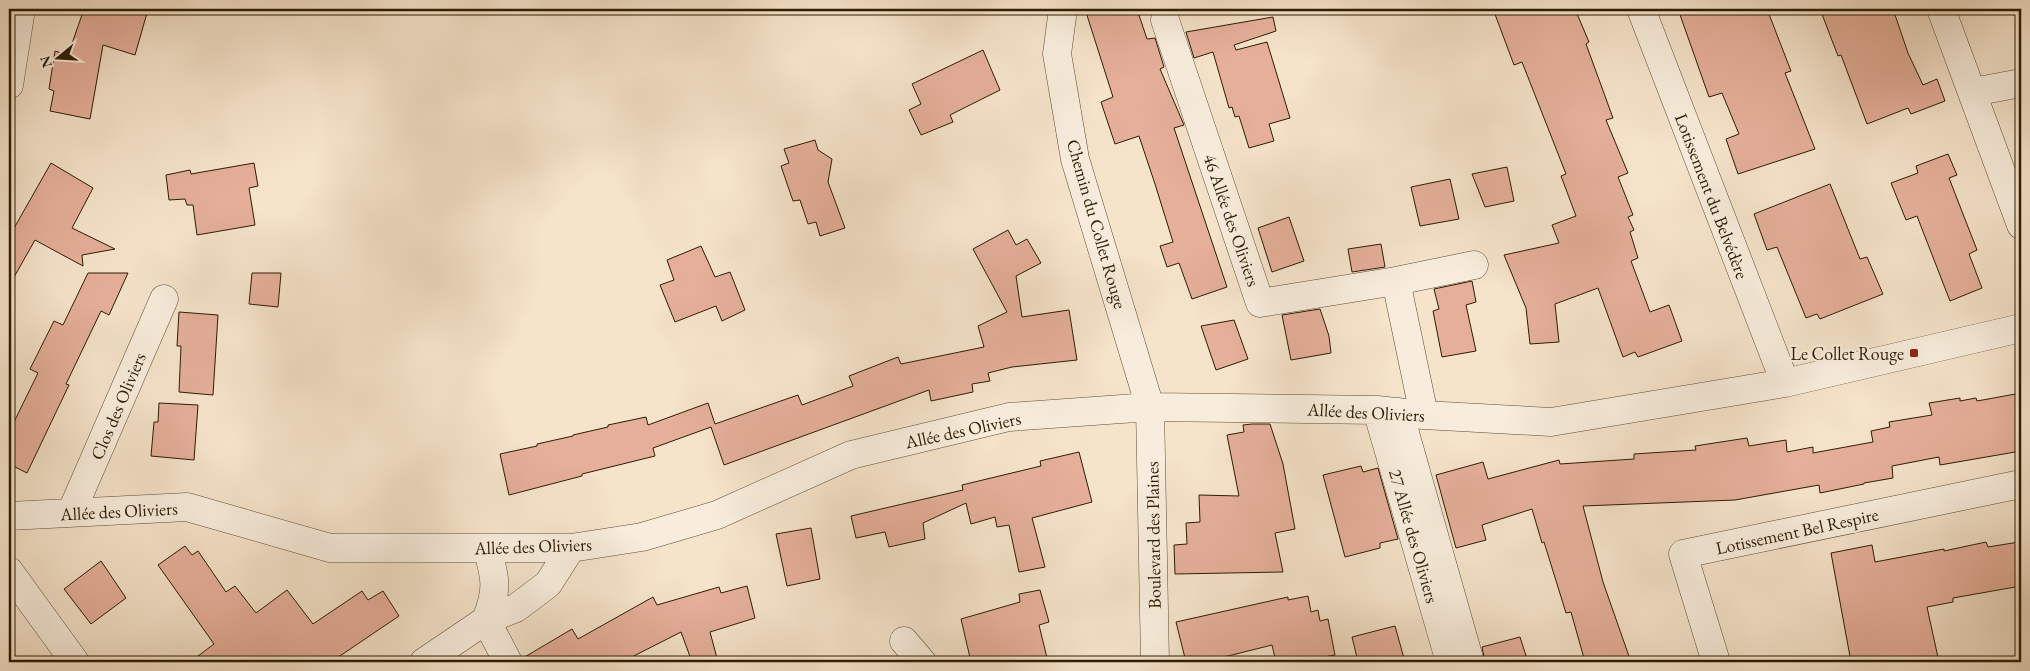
<svg xmlns="http://www.w3.org/2000/svg" width="2030" height="671" viewBox="0 0 2030 671" font-family="'EB Garamond',serif">
  <style>
    .building { fill: #e5af9a; stroke: #2d1c02 }
    .lines { fill: none; stroke-linecap: round; stroke-linejoin: round }
    .street-casing { stroke: #5f4e34; stroke-width: 29 }
    .street { stroke: #f8eddd; stroke-width: 28 }
    .poi-dot { fill: #8f2418; stroke: #f8eddd; stroke-width: 2 }
    .labels { text-anchor: middle; dominant-baseline: central; stroke-width: 4.5; stroke-linejoin: round; paint-order: stroke }
    .street-label { font-size: 18px; fill: #2d1c02; stroke: #f8eddd }
    .poi-label { font-size: 18px; fill: #2d1c02; stroke: #f8eddd; text-anchor: end }
  </style>
  <rect width="100%" height="100%" fill="#f5e3ca"/>
  <filter id="stains"><feTurbulence type="fractalNoise" baseFrequency=".004" numOctaves="4"/><feColorMatrix values="0 0 0 0 .2 0 0 0 0 .09 0 0 0 0 .02 0 0 0 .5 -.17"/></filter>
  <radialGradient id="worn" r=".72"><stop offset=".6" stop-color="#630" stop-opacity="0"/><stop offset="1" stop-color="#630" stop-opacity=".3"/></radialGradient>
  <path class="building" d="M84,9H132L147,13L135,55L103,45L90,119L50,111L54,91L49,89L55,51L68,55Z
    M1085,9H1137L1147,39L1155,38L1164,67L1160,69L1184,125L1174,128L1227,287L1192,299L1179,263L1167,267L1160,246L1173,242L1155,184L1139,136L1115,144L1101,102L1113,97Z
    M1493,9H1575L1589,42L1586,44L1613,118L1606,120L1628,173L1618,177L1633,215L1628,217L1634,230L1630,232L1638,258L1631,261L1650,312L1669,305L1682,341L1638,357L1635,352L1623,357L1598,288L1555,304L1559,342L1530,344L1526,308L1504,255L1559,243L1552,225L1576,216L1561,176L1566,174L1522,62L1514,65Z
    M1678,9H1767L1791,71L1785,73L1815,149L1738,174L1726,139L1739,134L1722,93L1709,97Z
    M1820,9H1893L1908,53L1923,85L1937,79L1945,101L1911,114L1908,108L1867,124L1841,55L1838,56Z
    M1273,17L1276,31L1234,45L1236,50L1267,42L1290,118L1269,124L1274,141L1249,148L1239,116L1235,117L1232,107L1229,108L1213,52L1194,58L1186,32Z
    M983,50L1000,90L950,115L953,122L921,135L909,110L921,104L912,84Z
    M815,140L818,150L832,159L828,182L845,228L820,236L816,222L808,224L800,200L793,201L781,166L789,163L784,149Z
    M1948,154L1957,175L1949,178L1977,250L1969,254L1982,288L1950,301L1917,216L1906,220L1891,183L1918,173L1916,166Z
    M51,163L93,188L72,228L115,249L82,255L83,266L35,240L9,286V237Z
    M254,163L258,186L249,188L255,225L197,235L193,205H187L185,199L169,200L166,175L190,170L191,174Z
    M1507,167L1514,201L1485,207L1472,174Z
    M1450,179L1459,219L1420,226L1411,187Z
    M1830,184L1860,259L1867,257L1883,294L1820,319L1817,314L1806,318L1777,247L1767,250L1754,214Z
    M1289,217L1304,261L1272,272L1258,228Z
    M1008,230L1016,245L1027,239L1041,263L1016,276L1022,317L1069,310L1077,360L1012,367L988,373L990,381L972,384L973,392L931,401L929,390L724,465L711,427L653,448L655,456L582,474V476L509,495L500,454L537,446V444L573,436V435L608,427V425L646,417L648,425L708,403L715,424L798,395L802,405L853,386L849,376L898,357L901,364L984,347L978,326L1007,312L973,249Z
    M1381,244L1385,267L1352,272L1348,249Z
    M701,246L715,277L730,272L745,310L722,321L716,306L675,322L660,285L674,280L667,260Z
    M88,273H128L109,315L101,311L66,384L69,385L27,473L9,464V419L14,422L38,373L30,369L54,321L63,325Z
    M252,273H281L278,307L249,304Z
    M1472,281L1476,302L1466,305L1476,351L1442,357L1433,311L1439,309L1434,289Z
    M1320,309L1329,336L1331,353L1291,360L1282,315Z
    M179,312L218,315L213,395L179,392L181,346H177Z
    M1234,320L1248,359L1216,370L1201,326Z
    M2021,393V451L1940,465L1939,457L1892,466L1893,478L1864,483V484L1820,493L1819,485L1735,500L1583,506L1603,582L1631,662H1585L1571,612L1566,613L1544,542L1542,543L1532,509L1482,525L1486,540L1456,548L1436,475L1483,462L1488,479L1559,460L1560,464L1634,459V454L1696,450L1695,446L1747,438L1749,446L1786,440L1787,452L1813,447V453L1873,442L1871,431L1890,427L1889,422L1932,415L1929,403L1960,398V401L1976,398L1977,401Z
    M159,403L198,405L194,460L151,456L154,422H158Z
    M1252,424H1270L1283,464L1295,529L1275,533L1283,572L1175,574L1174,545L1187,544L1186,523L1200,522L1199,495L1239,496L1227,435L1244,432L1243,425Z
    M1079,452L1092,502L1032,518L1045,567L1019,572L1009,525L997,527L995,517L971,524L966,503L923,523L925,539L889,547L885,532L856,538L851,516L963,490L962,485L1041,466L1040,461Z
    M1361,466L1363,472L1378,468L1398,539L1380,543V548L1345,557L1323,475Z
    M811,528L820,579L787,586L776,534Z
    M1986,542L1988,547L2019,542L2021,554V586L1953,598V602L1927,607L1939,662H1851L1831,553L1872,545L1875,562L1944,549V551Z
    M185,546L192,555L198,551L226,592L235,586L256,613L287,590L313,624L362,591L368,600L383,591L399,616L331,662H190L214,644L158,565Z
    M101,561L126,598L91,624L64,589Z
    M747,586L755,618L710,632L718,662H692L681,632L622,662H524L523,658L572,629L578,639L653,597L657,605L719,587L721,593Z
    M1040,590L1049,622L1039,625L1048,662H971L961,619L1020,602L1019,594Z
    M1308,596L1311,612L1318,610L1320,621L1328,619L1335,655L1296,662H1276L1272,645L1204,662H1186L1176,622L1288,597V600Z
    M1395,626L1405,662H1358L1352,637Z
    M1520,637L1528,662H1485L1482,647Z"/>
  <g class="lines">
    <g class="street-casing">
      <path id="street" d="M1063,9L1057,54L1075,159L1150,407L1155,662
        M1641,9L1785,383
        M1941,9L2021,225
        M1165,20L1260,303L1396,281L1424,415
        M9,85L21,9
        M1973,92L2021,83
        M1396,281L1474,265
        M1377,410L1450,662
        M1399,412L1470,662
        M71,513L164,299
        M9,516L187,507L330,548H571L642,537L717,515L851,455L1009,417L1150,407L1377,410L1424,415L1551,422L1785,383L2021,328
        M9,571L75,662
        M486,620C498,590 496,579 487,548
        M486,620L508,662
        M904,641L922,662
        M424,662L486,620L516,608L548,584L571,548
        M1716,662L1683,554L2021,484"/>
    </g>
    <use href="#street" class="street"/>
  </g>
  <rect class="poi-dot" x="1909" y="348" width="10" height="10" rx="2.5"/>
  <g class="labels">
    <g class="street-label">
      <text transform="translate(1712 196) rotate(69)">Lotissement du Belvédère</text>
      <text transform="translate(1232 220) rotate(71)">46 Allée des Oliviers</text>
      <text transform="translate(1097 224) rotate(74)">Chemin du Collet Rouge</text>
      <text transform="translate(118 406) rotate(-67)">Clos des Oliviers</text>
      <text transform="translate(1366 412) rotate(3)">Allée des Oliviers</text>
      <text transform="translate(963 430) rotate(-12)">Allée des Oliviers</text>
      <text transform="translate(119 511) rotate(-3)">Allée des Oliviers</text>
      <text transform="translate(1797 531) rotate(-12)">Lotissement Bel Respire</text>
      <text transform="translate(1153 535) rotate(-91)">Boulevard des Plaines</text>
      <text transform="translate(1414 536) rotate(74)">27 Allée des Oliviers</text>
      <text transform="translate(533 546) rotate(-2)">Allée des Oliviers</text>
    </g>
    <g class="poi-label">
      <text x="1904" y="353">Le Collet Rouge</text>
    </g>
  </g>
  <rect width="2030" height="671" fill="none" stroke="#f5e3ca" stroke-width="30"/>
  <rect x="10" y="10" width="2010" height="651" fill="none" stroke="#2d1c02" stroke-width="2.5"/>
  <rect x="15" y="15" width="2000" height="641" fill="none" stroke="#2d1c02"/>
  <g transform="translate(58 58) rotate(252)" stroke="#f8eddd" stroke-width="4" paint-order="stroke">
  <path d="M0-4L9 19L0 12L-9 19Z" fill="#2d1c02"/>
  <text y="-8" font-size="14" font-weight="bold" text-anchor="middle" fill="#2d1c02">N</text>
  </g>
  <rect width="100%" height="100%" filter="url(#stains)"/>
  <rect width="100%" height="100%" fill="url(#worn)"/>
</svg>
